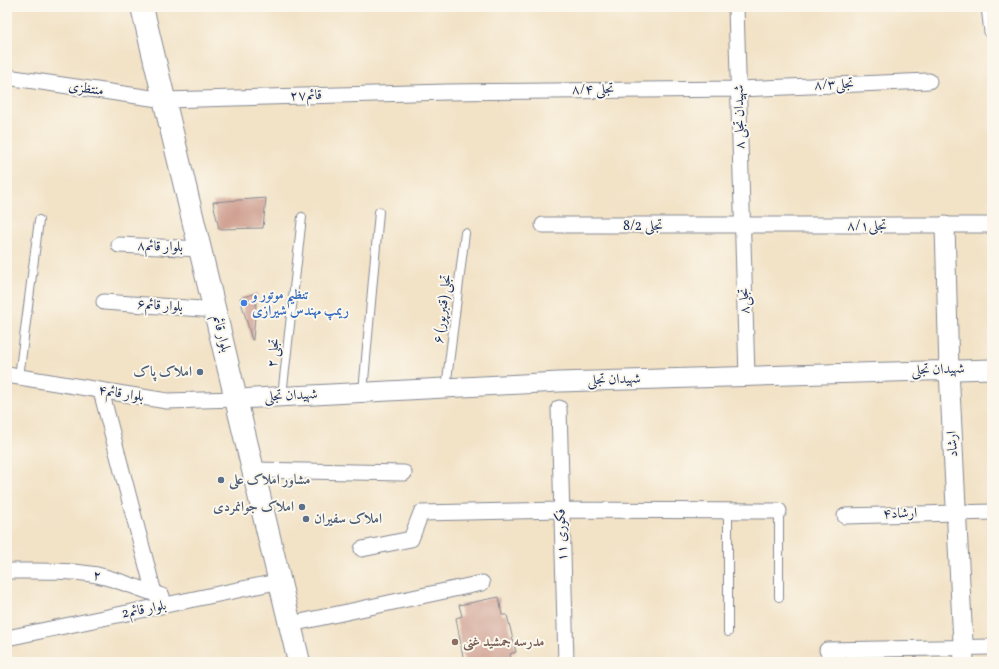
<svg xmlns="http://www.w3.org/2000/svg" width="999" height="669" viewBox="0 0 999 669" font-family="Vollkorn,Amiri,serif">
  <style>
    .building { fill: #cc9a8b }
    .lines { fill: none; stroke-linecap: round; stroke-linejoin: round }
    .service-casing { stroke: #868892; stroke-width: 10 }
    .minor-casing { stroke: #868892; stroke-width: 17 }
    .tertiary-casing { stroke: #868892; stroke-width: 21 }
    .secondary-casing { stroke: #868892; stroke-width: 24 }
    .service { stroke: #fff; stroke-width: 8 }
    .minor { stroke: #fff; stroke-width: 15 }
    .tertiary { stroke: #fff; stroke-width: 19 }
    .secondary { stroke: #fff; stroke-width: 22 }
    .shop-dot { fill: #3f7fe0; stroke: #fbf7ec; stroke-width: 1.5 }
    .service-dot { fill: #5c6f8a; stroke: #fbf7ec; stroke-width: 1.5 }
    .education-dot { fill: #8d6e63; stroke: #fbf7ec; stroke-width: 1.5 }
    .labels { text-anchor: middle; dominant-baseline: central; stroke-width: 4; stroke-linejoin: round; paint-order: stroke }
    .street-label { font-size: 14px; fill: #1b2f5e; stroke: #fbf7ec }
    .shop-label { font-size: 14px; font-weight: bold; fill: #366cbe; stroke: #fbf7ec; text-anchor: start }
    .service-label { font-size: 14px; font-weight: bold; fill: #4e5e75; stroke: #fbf7ec; text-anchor: end }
    .education-label { font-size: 14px; font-weight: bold; fill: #785e54; stroke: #fbf7ec; text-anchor: start }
  </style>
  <rect width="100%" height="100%" fill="#fbf7ec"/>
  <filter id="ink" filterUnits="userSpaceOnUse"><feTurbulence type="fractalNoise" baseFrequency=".025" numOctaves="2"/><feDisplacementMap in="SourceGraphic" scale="8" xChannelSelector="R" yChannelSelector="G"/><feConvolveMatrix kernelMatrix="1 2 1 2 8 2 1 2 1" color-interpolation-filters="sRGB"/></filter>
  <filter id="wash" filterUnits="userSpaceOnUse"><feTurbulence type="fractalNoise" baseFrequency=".012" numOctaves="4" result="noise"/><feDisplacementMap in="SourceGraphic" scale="16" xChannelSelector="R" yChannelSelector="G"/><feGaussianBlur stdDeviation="0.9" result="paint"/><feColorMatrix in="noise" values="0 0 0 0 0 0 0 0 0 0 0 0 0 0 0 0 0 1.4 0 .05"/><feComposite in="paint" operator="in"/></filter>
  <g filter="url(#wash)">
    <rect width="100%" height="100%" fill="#f2e2c6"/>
    <g id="blocks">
      <path class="building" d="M266,198L263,228L219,229L213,202Z
        M257,293L253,340H252L240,298Z
        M499,597L502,615H507L516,652L510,654L512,662H464L456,618L462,616L459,605Z"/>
    </g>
  </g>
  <g filter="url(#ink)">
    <use href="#blocks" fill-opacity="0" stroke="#868892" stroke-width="1"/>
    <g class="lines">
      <g class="service-casing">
        <path id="service" d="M19,377L39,220
          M446,388L465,233
          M363,392L379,212
          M282,396L302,217
          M728,511V632
          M779,597V511"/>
      </g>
      <g class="minor-casing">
        <path id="minor" d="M736,7L747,376
          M989,7L992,32
          M7,77L165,100L447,92L739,89L929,81
          M543,225H992
          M119,245L200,249
          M104,302L215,310
          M7,375L167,401L237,399
          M101,391L154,593
          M559,408L566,662
          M254,470L404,473
          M845,516L992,512
          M362,549L411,539L421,513L561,510L779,511
          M7,571C37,571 67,570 97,575C119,580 140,589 162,596
          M291,624L482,583
          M7,638L281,581
          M827,650L992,647"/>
      </g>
      <g class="tertiary-casing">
        <path id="tertiary" d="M945,226L949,370L964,662
          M237,399L559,382L992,369"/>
      </g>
      <g class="secondary-casing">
        <path id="secondary" d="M142,7L299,662"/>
      </g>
      <use href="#service" class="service"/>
      <use href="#minor" class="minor"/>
      <use href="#tertiary" class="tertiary"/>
      <use href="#secondary" class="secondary"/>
    </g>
  </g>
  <circle class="shop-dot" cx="244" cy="303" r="4"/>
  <g class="service-dot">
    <circle cx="200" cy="372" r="4"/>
    <circle cx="221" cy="480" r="4"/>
    <circle cx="302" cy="507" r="4"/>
    <circle cx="306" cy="519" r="4"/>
  </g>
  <circle class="education-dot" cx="455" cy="642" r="4"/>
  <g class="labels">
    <g class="street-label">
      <text transform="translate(834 85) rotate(-2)">تجلی۸/۳</text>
      <text transform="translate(86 89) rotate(8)">منتظزی</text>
      <text transform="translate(593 90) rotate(-1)">۸/۴ تجلی</text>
      <text transform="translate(306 96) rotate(-2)">قائم۲۷</text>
      <text transform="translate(740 117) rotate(-91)">شهیدان تجلی ۸</text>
      <text x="643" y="226">8/2 تجلی</text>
      <text x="867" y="226">تجلی۸/۱</text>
      <text transform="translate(160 247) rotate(2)">بلوار قائم۸</text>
      <text transform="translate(745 301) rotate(-92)">تجلی۸</text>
      <text transform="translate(160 306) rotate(4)">بلوار قائم۶</text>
      <text transform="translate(443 309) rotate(-83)">۶ تجلی (قنبرپور)</text>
      <text transform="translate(221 334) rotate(76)">بلوار قائم</text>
      <text transform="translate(274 353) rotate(-84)">۲ تجلی</text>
      <text transform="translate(938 370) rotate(-2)">شهیدان تجلی</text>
      <text transform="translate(614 380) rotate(-2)">شهیدان تجلی</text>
      <text transform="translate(121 394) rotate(9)">بلوار قائم۴</text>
      <text transform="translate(291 396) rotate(-3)">شهیدان تجلی</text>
      <text transform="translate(953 444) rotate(-93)">ارشاد</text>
      <text transform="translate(900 514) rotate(-2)">۴ارشاد</text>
      <text transform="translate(562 535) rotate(-92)">فکوری ۱۱</text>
      <text transform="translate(97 576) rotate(11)">۲</text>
      <text transform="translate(144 610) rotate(-11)">2بلوار قائم</text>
    </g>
    <g class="shop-label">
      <text x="252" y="295">تنظیم موتور و<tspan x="252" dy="16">ریمپ مهندس شیرازی</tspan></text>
    </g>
    <g class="service-label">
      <text x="192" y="372">املاک پاک</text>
      <text x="229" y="480" text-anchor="start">مشاور املاک علی</text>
      <text x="294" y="507">املاک جوانمردی</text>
      <text x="314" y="519" text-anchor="start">املاک سفیران</text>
    </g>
    <g class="education-label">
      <text x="463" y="642">مدرسه جمشید غنی</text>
    </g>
  </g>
  <rect width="999" height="669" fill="none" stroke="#fbf7ec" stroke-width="24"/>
</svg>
